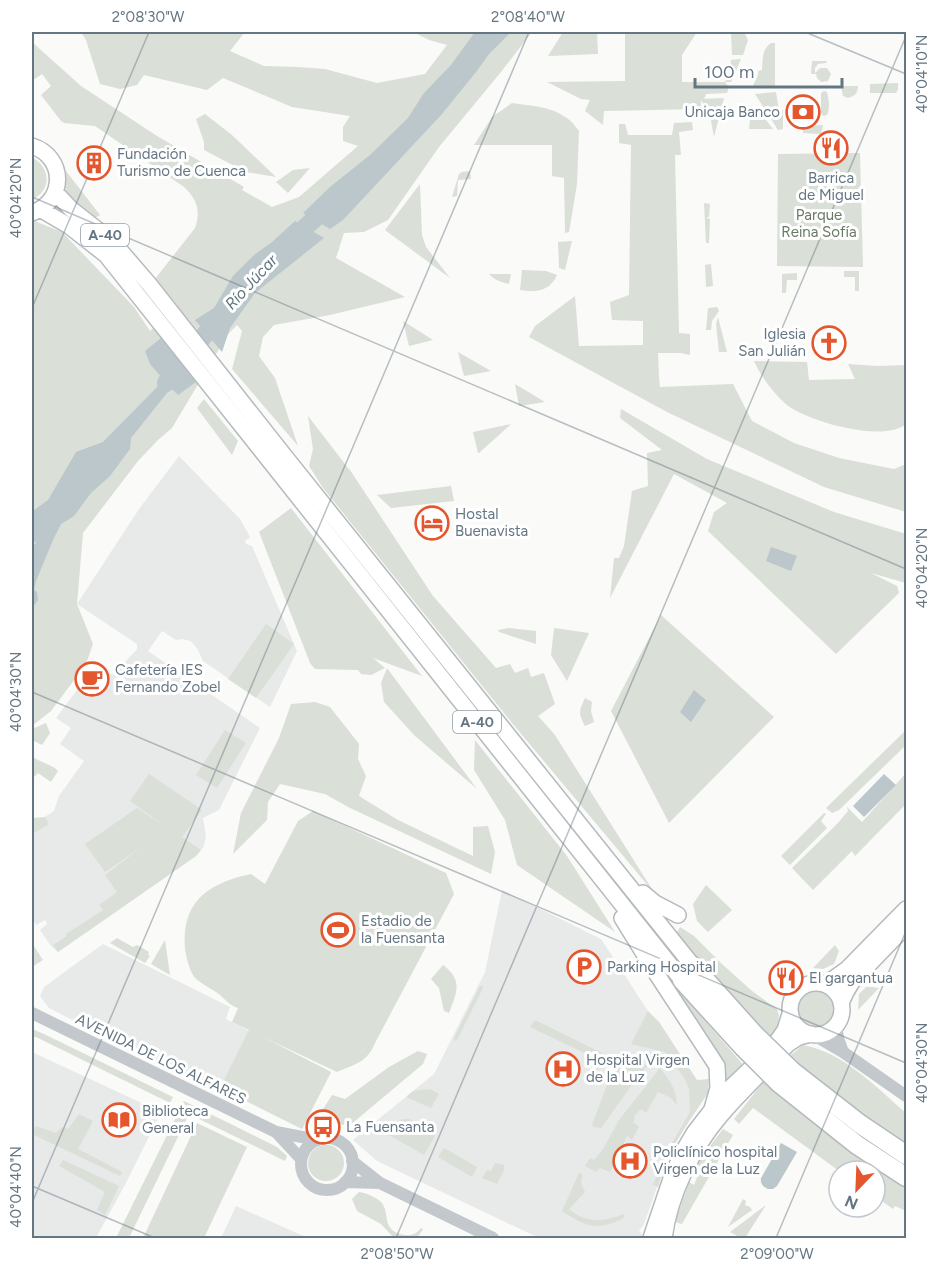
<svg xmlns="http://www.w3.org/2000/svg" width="938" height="1270" viewBox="0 0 938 1270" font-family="Figtree,sans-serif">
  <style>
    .built { fill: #e8e9e9 }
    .green { fill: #dadfd7 }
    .water { fill: #bbc7cb }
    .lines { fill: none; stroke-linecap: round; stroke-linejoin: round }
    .river { stroke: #bbc7cb; stroke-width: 18 }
    .major-casing { stroke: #b5babe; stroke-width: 18 }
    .highway-casing { stroke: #b4b9bd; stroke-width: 21 }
    .minor { stroke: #c3c8cc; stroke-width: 12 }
    .major { stroke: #fff; stroke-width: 15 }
    .highway { stroke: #fff; stroke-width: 18 }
    .highway-bridge-casing { stroke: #b4b9bd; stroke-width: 21; stroke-linecap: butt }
    .highway-bridge { stroke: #fff; stroke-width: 18 }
    .ticks { fill: none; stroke: #657683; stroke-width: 1.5; stroke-opacity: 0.45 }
    .labels { text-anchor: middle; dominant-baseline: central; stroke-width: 6; stroke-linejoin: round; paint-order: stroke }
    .shield { fill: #fff; stroke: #939fa8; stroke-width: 1.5 }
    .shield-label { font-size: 14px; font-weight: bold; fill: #657683 }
    .poi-label { font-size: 15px; fill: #657683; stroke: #fff; text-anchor: start }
    .park-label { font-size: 15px; fill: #687a64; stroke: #fff }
    .street-label { font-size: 15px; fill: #657683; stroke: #fff }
    .water-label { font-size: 16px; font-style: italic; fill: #60757c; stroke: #fff }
    .neatline { fill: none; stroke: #657683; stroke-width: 2 }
    .ticks-label { font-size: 15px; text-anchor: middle; fill: #657683 }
  </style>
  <rect width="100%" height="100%" fill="#fafaf8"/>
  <path class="built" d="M179,456L240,519L250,537L245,541L246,544L252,546L297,651L270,707L203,661L198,650L191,641L182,639L176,640L162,631L148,651L260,728L219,810L203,818L206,835L204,846L201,850L196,856L58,952L51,946L40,930L47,924L45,920L36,925L32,918V821L34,818H43L54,811L59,796L84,761L60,744L71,728L56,718L77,690L91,677L109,673L113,675L137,649V644L77,604L139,509Z
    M502,890L601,939L648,1011L659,1022L685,1064L693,1114L670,1150L644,1224L639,1231L642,1234L640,1238H539L377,1161L353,1140L434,1074L485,972Z
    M103,944L230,1007L226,1019L331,1072L302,1129L220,1088L181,1072L129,1049L49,1008L40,996L44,987Z
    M32,1052L161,1112L127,1181L96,1238H32Z
    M236,1206L308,1238H221Z"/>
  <path class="green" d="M81,32H269L244,33L230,51L264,66L298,67L325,69L377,83L425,74L447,45L429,40L413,32H532L501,72L439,147L388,220L364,232L344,233L336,258L405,297L330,315L274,325L263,337L259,356L275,378L298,446L232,369L242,331L237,325L228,334L172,428L158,440L138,461L83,533L77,604L93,644L86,664L51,711L32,726V220L62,232L134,307L150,331L177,305L155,279L195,228C201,211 197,199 184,187L95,126L64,123L61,121L41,95L51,86L42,74L32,81V42L81,86L157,136L244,187L242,190L272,207L299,197L358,146L343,141V127L350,116L292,107L223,78L207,90L144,75L137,85L120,89L100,84L86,40Z
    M563,32H597L598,54L548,56Z
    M625,32H697L682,55V82H724L730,78L731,60L741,59L731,82H725L729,87L727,93L706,94L704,99H702L724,98L714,137L709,110L706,109L701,100V109L604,111L603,125L585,111L590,100L581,99L547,82L625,81Z
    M731,32L745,34L748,40L743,55H732Z
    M771,43H775V87L753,88C753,81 759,79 758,71L762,70C763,60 761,50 771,43Z
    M812,61H827L826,63L818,64L815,68V73L820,68H827L831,74L828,81L821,82L817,78L816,74H811Z
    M898,83V89L896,93H870V84Z
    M841,86H858C858,93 855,96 848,98L843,96Z
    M824,91L827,92C829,99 830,109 827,115L823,116L821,113V93Z
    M776,92L779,110H783V129L778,130L755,94Z
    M512,103C530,106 550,106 565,117C571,120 575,126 579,131L577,184L569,232L565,233L564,178L552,176V145H474L492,117Z
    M759,111L773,129H749L750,118Z
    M205,114L232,135L276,177L246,172L204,150V142L196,119Z
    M692,122L693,130L679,132L681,155H675L679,333L690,334V355L681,353H658L659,377L660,387L733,384L752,421L794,443L839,458L894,469L906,464V512L824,487L667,412L529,337L535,326L575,296L579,346L643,345V321L612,320L610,302L629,295L631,145L619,143V124H625L628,135H672L674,123Z
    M823,125L821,134L803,133V126Z
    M860,153L863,267L777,266L778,154Z
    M32,157C51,168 52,190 32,200Z
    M310,168L288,193L276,182L293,170Z
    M66,171L100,215L95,218C77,202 60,200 66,171Z
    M470,171L471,179L458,180L457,196L452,197L459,174L462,172Z
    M420,184L422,235L426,247L450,278L385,230Z
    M704,203L710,204L709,217L706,218L710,219L709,243H706Z
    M572,241L565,270L559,268L558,242Z
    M711,264L713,286L706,287L705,265Z
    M522,270L546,271L557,275C550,291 536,293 520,290Z
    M844,271H859V291H855V277H844Z
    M797,273V280H787L786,293H782V274Z
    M489,274H511L509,284C501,282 494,280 489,274Z
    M717,307L719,311L712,321L711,330H706L708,308Z
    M718,317L727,352H719L716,324Z
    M403,321L433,340L409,346Z
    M458,352L491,371L464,376Z
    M754,361L807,362L809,380L855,379L848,364L877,366L906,365V424C884,443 809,422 787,405C774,394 761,377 754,361Z
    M515,384L545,402L519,406Z
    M204,399L238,441L232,455L197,408Z
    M621,409L707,459L834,512L906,534V583L871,573L897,586L899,593L836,654L708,531L714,512L727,503L674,474L610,598L614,558H619L624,546L632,491L648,486L647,453L662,450L620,418Z
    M308,416L352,473L433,596L496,668L510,664L515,673L528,668L531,677L544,673L555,704L538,716L555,735L655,894L512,723L323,488L309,466L313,449Z
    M511,424L479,453H478L473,432Z
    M451,486L454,501L391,508L377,495Z
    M291,508L422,676L373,658L385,668L371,675L361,674L358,670L315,669L310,663L259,532Z
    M661,615L774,717L669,823L611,711Z
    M266,624L294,644L256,698L228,679Z
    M509,628L536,631V644L499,632L498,630Z
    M554,628L589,633L567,681L551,655Z
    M387,668L477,789L415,736L384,702L381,683Z
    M585,698L592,702L591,711L594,722L585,726C578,713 579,711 585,698Z
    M315,702L330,707L359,744L358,759L366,776L359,796L398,820L473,856V827L488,826L495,852L491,874L350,808L325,794L280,784L268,802L267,820L233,854L241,813L279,738L291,704Z
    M46,723L50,733L42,745L32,740V729Z
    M225,730L246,743L217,788L196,775Z
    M906,730V745L839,810L832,813L826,808Z
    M475,740L567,856L615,932L517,865L505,820L474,770Z
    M32,757L55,768L58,771L51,782L38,773L32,779Z
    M906,773V804L855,856L852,851L813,890L792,868L838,823L848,811L847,807L862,822Z
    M149,774L202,810L182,837L201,850L196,856L58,952L53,945L67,936L66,934L103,910L99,905L117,892L105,875L143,846L105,872L85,844L137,808L168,828L130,801Z
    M313,811L446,873L454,894L375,1043C367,1063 355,1064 337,1072L263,1037L331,1072L302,1129L220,1088L249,1030L232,1022L238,1008C228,1005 225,998 216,992C210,988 202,984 196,979C190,973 186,957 185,949C181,902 208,883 251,874L265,884L298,821Z
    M824,813L826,814L821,821L827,828L790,865L781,856Z
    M45,817L49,824L32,834V821L34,818Z
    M706,885L732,910L708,932L697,921L693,904Z
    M680,927L694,936L723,965L752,991L777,1009L779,1015L777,1035L771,1043L676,934Z
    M117,938L133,947L137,945L149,952L148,955L150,956L145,963L110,943Z
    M165,940L170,975L151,964Z
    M32,943L43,960L32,967Z
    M835,945L839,951L834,964L823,969L813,968Z
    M656,964L746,1068L724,1089Z
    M443,965C463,980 457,992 449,1013L444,1011L439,988L431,979Z
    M480,986H483V988L457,1040L455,1041L454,1038Z
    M866,987H872L879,988L858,1010L859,994Z
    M796 1009a20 20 0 1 1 40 0a20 20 0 1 1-40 0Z
    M648,1011L659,1022L697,1080L709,1079L708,1093L684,1129L668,1156L658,1187L653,1185L661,1164L672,1143L690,1112L689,1089L685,1079L665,1052L631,1044Z
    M535,1020L602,1053L594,1083L588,1080L597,1059L530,1027Z
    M32,1029L44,1034L173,1097L170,1103L36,1037H32Z
    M803,1045C843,1052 877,1088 906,1113V1148L792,1065L791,1055Z
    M418,1051L427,1054L423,1064L349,1126L333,1123L318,1117L332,1095L345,1099L389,1067Z
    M618,1056L622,1057L647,1066L631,1086L601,1128L594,1127L592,1125Z
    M660,1068C670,1081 676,1088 677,1105L671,1098L658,1092L646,1113L643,1110H640L634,1116L635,1120L633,1122L639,1127L632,1140L627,1136L610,1172L600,1168L596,1172L585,1166L590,1158L594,1160L602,1151L619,1120Z
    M764,1081L831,1134L906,1183V1211L895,1206L893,1209L875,1196V1171H839L753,1108L739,1124L734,1119Z
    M430,1089L439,1094L431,1108L406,1097L413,1091Z
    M184,1101L277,1147L287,1156L285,1161L189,1114L129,1238H116Z
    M79,1114L93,1121L78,1149L122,1172L120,1176L32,1134L36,1126L56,1133L62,1127L68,1129Z
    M402,1119H409L437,1132L424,1155L387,1134L388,1130Z
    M197,1123L247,1147L204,1238H143Z
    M723,1129L733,1135L682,1224L675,1222L689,1182L694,1185L698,1175L693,1171L703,1155Z
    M308 1163a18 18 0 1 1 36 0a18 18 0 1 1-36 0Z
    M444,1148L477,1167L472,1177L438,1157Z
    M63,1160L119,1186L105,1215L97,1210L105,1192L59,1166Z
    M495,1163L504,1165V1170L497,1184L482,1178L487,1170L491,1171Z
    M579,1173L582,1174L581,1183L585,1192L569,1209C585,1223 604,1223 623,1214L625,1217C598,1232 586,1227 562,1211Z
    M359,1192C366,1193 376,1197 381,1202C391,1212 380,1231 404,1235C412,1236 416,1234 421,1228L423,1229L417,1238H394L381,1224L357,1211L352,1199Z
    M743,1199L746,1201L745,1205L750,1207L752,1210L728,1227Z
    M766,1205L745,1238H741L730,1232Z"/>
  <path class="water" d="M475,32H511L489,54L476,72L442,114L343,220L330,229L303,213L330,187L370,155L408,118L424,93L451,65Z
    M295,221L324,238L255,293L230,328L222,352L195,320L214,308L233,276L254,255L272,242Z
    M161,338L196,382L178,395L171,388L131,438L130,449L110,476L91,493L74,516L61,524L53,540L36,581L34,590L37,592L38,600L32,608V546L36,543L32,539L33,511L48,500L76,452L103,442L164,380L150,364L145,351Z
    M771,547L797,556L791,571L766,561Z
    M694,690L706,700L691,722L680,712Z
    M884,774L896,785L864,817L853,806Z
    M781,1143L797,1152L777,1186L773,1189H768C763,1187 760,1183 761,1178Z"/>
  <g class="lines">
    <path class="river" d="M288,243L332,203
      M166,383L220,316"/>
    <g class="major-casing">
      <path id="major" d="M32,146C66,157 66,201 32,213
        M55,192L71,209L112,241L149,284L283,454L693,966
        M40,209L69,226L106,255L682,980
        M643,893L655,903L678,915
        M622,918L654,970L717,1066L718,1088L712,1109
        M790 1009a26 26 0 1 1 52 0a26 26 0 1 1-52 0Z
        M826,984L847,969L906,909
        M841,1003L846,992L852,982L906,926
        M651,1238L672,1176L684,1150L694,1133L724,1094L773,1047L785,1030L790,1014
        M664,1238C670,1194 692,1149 721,1115C737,1096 755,1079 772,1061C778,1056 782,1050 788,1044L799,1037L811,1034"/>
    </g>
    <g class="highway-casing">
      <path id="highway" d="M693,966L754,1034
        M682,980L743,1047
        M792,1071L860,1124L906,1155
        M779,1083L857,1145L906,1177"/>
    </g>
    <path class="minor" d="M32,1013L276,1132L318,1140
      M836,1026L838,1038L843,1052
      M812,1034L843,1052L906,1096
      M276,1132L301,1159
      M301 1164a26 26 0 1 1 52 0a26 26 0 1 1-52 0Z
      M352,1161L380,1183L493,1238
      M345,1182L380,1183"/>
    <use href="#major" class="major"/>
    <use href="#highway" class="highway"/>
    <g class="highway-bridge-casing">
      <path id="highway-bridge" d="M754,1034L792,1071
        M743,1047L779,1083"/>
    </g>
    <use href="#highway-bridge" class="highway-bridge"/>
  </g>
  <path class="ticks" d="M805,32L906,74M32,197L906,569M32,308L149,32M32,692L906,1063M32,1186L155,1238M32,1203L529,32M396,1238L906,36M776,1238L906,931"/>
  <defs>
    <g id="bank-ring" transform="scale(1.725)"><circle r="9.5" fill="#fff" stroke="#e4572e" stroke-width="1.5"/><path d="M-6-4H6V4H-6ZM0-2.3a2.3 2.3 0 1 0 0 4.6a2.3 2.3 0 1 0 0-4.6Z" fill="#e4572e"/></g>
    <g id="restaurant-ring" transform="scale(1.725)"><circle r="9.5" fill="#fff" stroke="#e4572e" stroke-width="1.5"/><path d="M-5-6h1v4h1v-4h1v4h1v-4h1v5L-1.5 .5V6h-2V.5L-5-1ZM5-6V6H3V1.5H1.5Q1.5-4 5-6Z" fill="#e4572e"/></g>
    <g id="building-ring" transform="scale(1.725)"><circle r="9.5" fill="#fff" stroke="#e4572e" stroke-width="1.5"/><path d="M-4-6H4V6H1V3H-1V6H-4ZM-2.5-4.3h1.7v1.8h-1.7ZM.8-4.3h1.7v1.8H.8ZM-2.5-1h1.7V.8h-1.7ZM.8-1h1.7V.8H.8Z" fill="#e4572e"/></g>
    <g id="church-ring" transform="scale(1.725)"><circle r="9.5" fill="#fff" stroke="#e4572e" stroke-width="1.5"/><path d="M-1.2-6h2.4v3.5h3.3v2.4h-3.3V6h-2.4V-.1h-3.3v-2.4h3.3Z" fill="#e4572e"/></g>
    <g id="hotel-ring" transform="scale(1.725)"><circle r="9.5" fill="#fff" stroke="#e4572e" stroke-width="1.5"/><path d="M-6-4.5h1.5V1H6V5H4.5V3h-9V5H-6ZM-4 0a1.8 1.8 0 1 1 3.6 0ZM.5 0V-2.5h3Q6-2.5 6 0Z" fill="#e4572e"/></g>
    <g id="cafe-ring" transform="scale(1.725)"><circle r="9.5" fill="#fff" stroke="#e4572e" stroke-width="1.5"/><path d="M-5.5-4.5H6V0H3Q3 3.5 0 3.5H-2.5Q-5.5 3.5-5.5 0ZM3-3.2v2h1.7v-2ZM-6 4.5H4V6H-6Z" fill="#e4572e"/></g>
    <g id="stadium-ring" transform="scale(1.725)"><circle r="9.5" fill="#fff" stroke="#e4572e" stroke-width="1.5"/><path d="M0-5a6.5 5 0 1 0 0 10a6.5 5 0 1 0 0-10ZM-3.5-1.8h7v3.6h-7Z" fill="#e4572e"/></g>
    <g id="parking-ring" transform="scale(1.725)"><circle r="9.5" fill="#fff" stroke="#e4572e" stroke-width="1.5"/><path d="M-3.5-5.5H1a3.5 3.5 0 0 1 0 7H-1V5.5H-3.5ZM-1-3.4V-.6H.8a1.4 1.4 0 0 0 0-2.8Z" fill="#e4572e"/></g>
    <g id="hospital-ring" transform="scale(1.725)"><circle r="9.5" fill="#fff" stroke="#e4572e" stroke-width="1.5"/><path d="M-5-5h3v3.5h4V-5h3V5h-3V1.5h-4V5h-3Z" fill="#e4572e"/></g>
    <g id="library-ring" transform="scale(1.725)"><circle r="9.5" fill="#fff" stroke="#e4572e" stroke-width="1.5"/><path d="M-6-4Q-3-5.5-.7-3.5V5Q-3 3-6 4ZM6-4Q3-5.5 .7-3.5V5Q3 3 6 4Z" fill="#e4572e"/></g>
    <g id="bus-ring" transform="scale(1.725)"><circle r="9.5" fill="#fff" stroke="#e4572e" stroke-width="1.5"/><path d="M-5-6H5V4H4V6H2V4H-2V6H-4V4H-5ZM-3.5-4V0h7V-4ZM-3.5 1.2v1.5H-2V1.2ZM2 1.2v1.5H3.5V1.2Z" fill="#e4572e"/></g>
  </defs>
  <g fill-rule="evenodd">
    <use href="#bank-ring" x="803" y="112"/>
    <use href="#restaurant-ring" x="831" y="148"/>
    <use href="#building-ring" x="94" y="163"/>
    <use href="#church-ring" x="829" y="343"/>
    <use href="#hotel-ring" x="432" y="523"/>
    <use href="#cafe-ring" x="92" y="679"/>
    <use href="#stadium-ring" x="338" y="930"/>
    <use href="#parking-ring" x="584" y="967"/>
    <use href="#restaurant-ring" x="786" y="978"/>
    <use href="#hospital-ring" x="563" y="1069"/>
    <use href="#library-ring" x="119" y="1120"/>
    <use href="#bus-ring" x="323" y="1127"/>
    <use href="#hospital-ring" x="630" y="1161"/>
  </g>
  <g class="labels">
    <g class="shield">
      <rect x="81" y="224" width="48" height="22" rx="4.5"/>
      <rect x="453" y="711" width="48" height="22" rx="4.5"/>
    </g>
    <g class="shield-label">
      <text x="105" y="235">A-40</text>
      <text x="477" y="722">A-40</text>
    </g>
    <g class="poi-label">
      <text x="780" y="112" text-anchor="end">Unicaja Banco</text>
      <text x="117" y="154">Fundación<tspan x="117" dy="17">Turismo de Cuenca</tspan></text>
      <text x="831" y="178" text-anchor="middle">Barrica<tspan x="831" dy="17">de Miguel</tspan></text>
      <text x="806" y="334" text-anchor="end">Iglesia<tspan x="806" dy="17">San Julián</tspan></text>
      <text x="455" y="514">Hostal<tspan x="455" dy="17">Buenavista</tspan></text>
      <text x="115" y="670">Cafetería IES<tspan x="115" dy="17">Fernando Zobel</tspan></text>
      <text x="361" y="921">Estadio de<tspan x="361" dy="17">la Fuensanta</tspan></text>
      <text x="607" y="967">Parking Hospital</text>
      <text x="809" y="978">El gargantua</text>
      <text x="586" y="1060">Hospital Virgen<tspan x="586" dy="17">de la Luz</tspan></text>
      <text x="142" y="1111">Biblioteca<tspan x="142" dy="17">General</tspan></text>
      <text x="346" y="1127">La Fuensanta</text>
      <text x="653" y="1152">Policlínico hospital<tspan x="653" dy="17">Virgen de la Luz</tspan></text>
    </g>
    <g class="park-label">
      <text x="819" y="215">Parque<tspan x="819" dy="17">Reina Sofía</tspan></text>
    </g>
    <g class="street-label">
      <text transform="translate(161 1059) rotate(26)">AVENIDA DE LOS ALFARES</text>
    </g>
    <g class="water-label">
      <text transform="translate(251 282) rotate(-47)">Río Júcar</text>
    </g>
  </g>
  <rect width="938" height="1270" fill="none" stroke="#ffffff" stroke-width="66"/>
  <g transform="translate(857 1189) rotate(203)"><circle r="28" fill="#ffffff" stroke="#c1c8cd" stroke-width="1.5"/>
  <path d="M0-4.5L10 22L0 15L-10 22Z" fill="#e4572e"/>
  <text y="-9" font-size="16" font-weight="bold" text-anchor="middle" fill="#657683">N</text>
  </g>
  <path d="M695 78v9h147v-9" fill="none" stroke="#657683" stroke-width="3"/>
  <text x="704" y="78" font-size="18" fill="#657683" stroke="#ffffff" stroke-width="4.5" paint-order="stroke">100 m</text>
  <rect x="33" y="33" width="872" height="1204" class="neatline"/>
  <g class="ticks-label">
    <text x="148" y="22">2°08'30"W</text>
    <text x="528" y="22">2°08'40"W</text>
    <text transform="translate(922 74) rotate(-90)" y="5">40°04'10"N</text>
    <text transform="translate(16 198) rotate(-90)" y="5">40°04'20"N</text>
    <text transform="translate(922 568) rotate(-90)" y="5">40°04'20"N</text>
    <text transform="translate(16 692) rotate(-90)" y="5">40°04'30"N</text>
    <text transform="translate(922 1063) rotate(-90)" y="5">40°04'30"N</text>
    <text transform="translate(16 1187) rotate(-90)" y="5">40°04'40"N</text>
    <text x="397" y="1259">2°08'50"W</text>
    <text x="777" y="1259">2°09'00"W</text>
  </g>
</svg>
